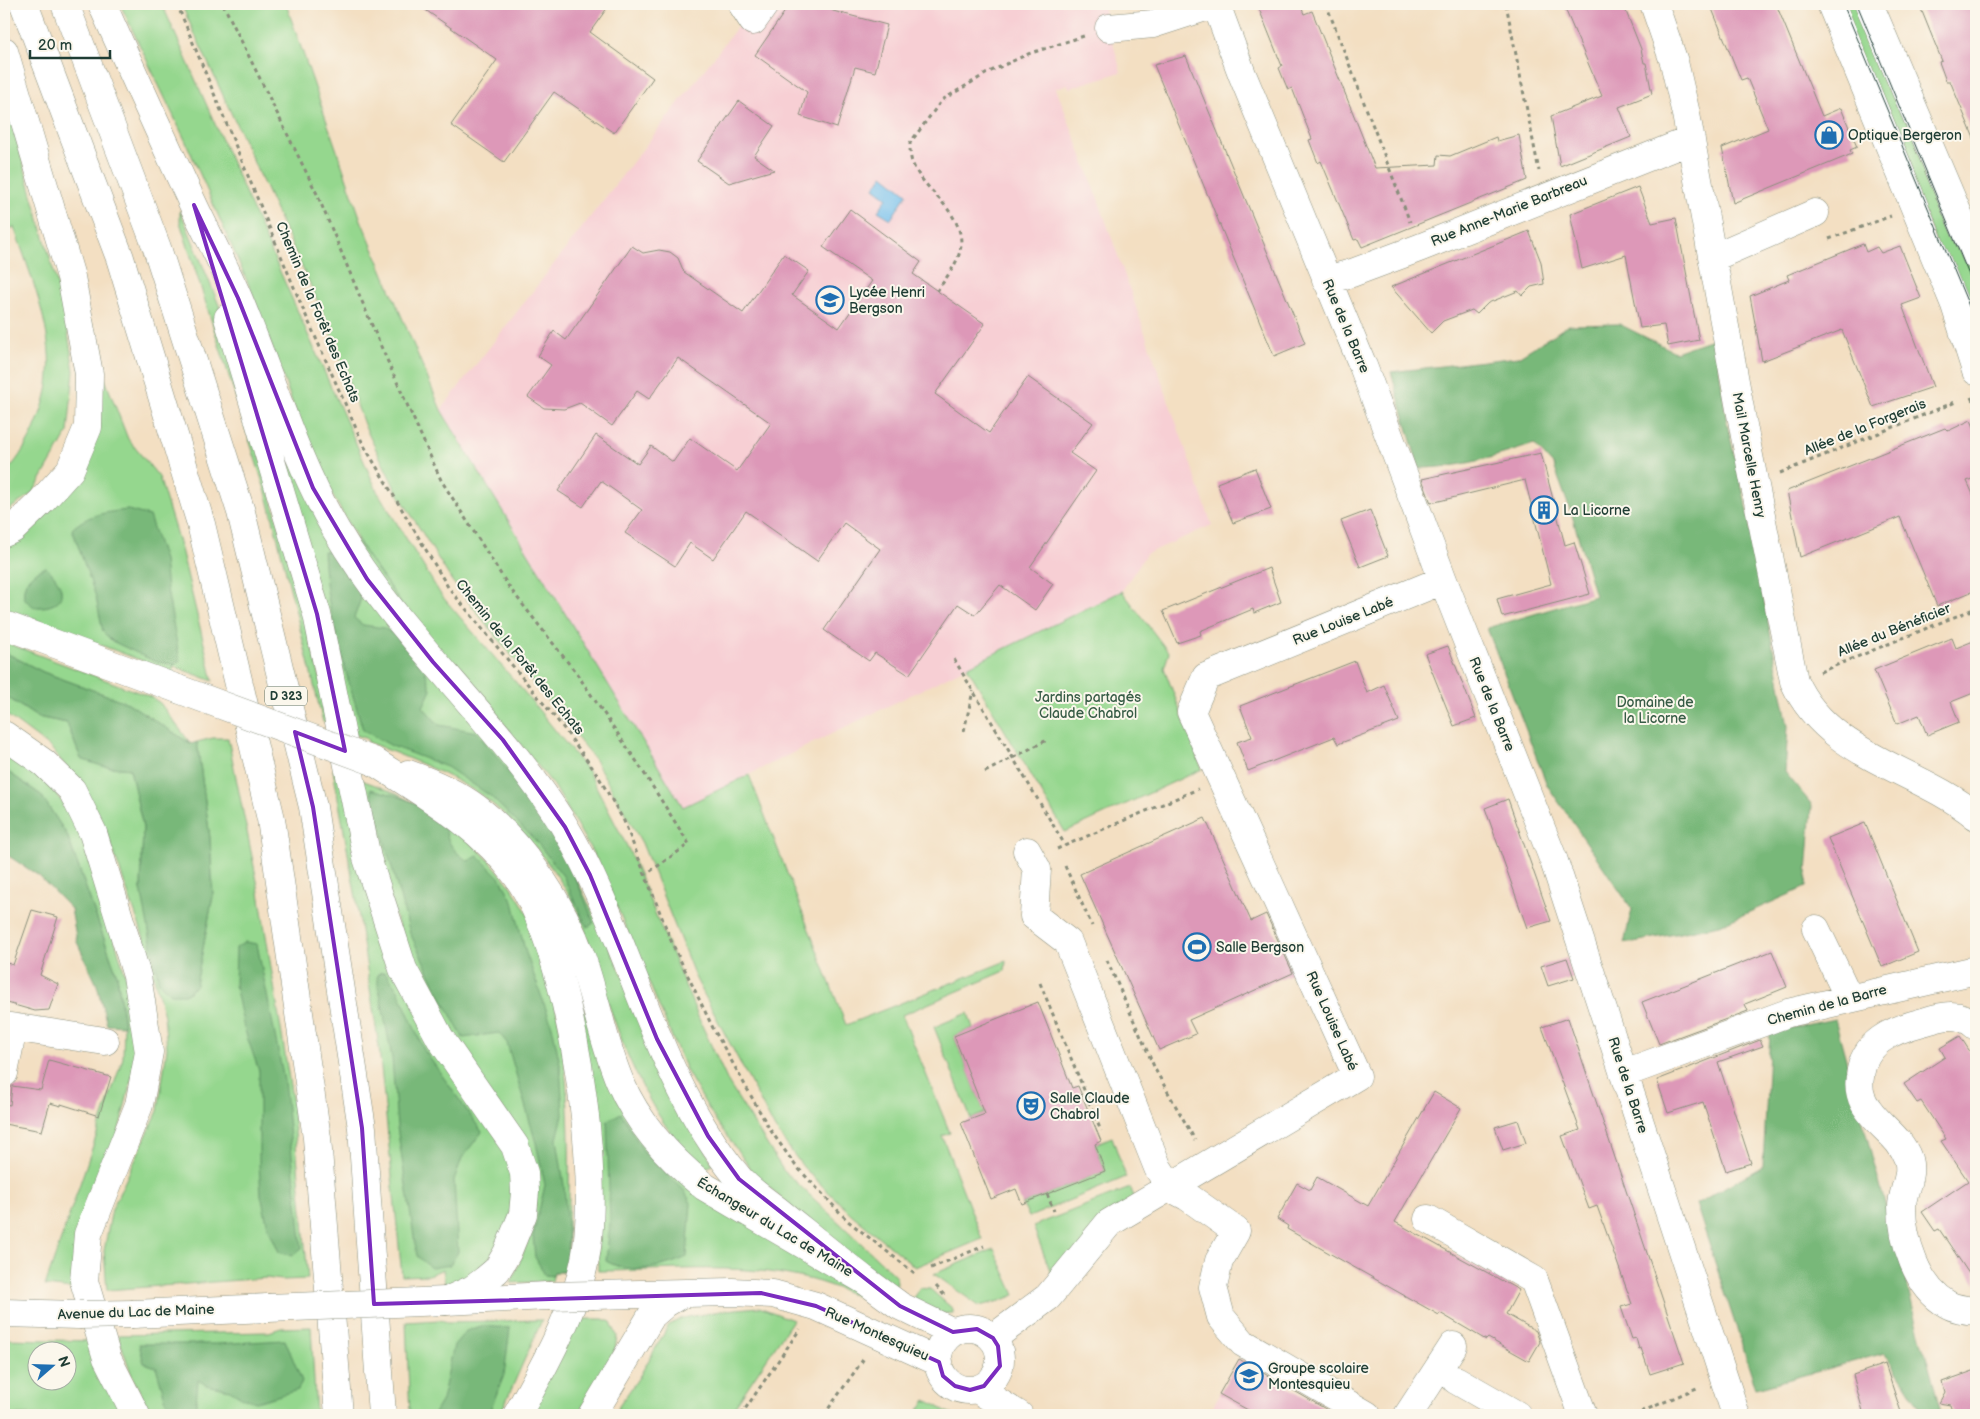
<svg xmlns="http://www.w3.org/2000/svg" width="1980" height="1419" viewBox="0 0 1980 1419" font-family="'Balsamiq Sans',sans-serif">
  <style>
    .built { fill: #f7cfd4 }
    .green { fill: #95d78e; stroke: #5a8a61; fill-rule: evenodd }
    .forest { fill: #78b879; stroke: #4c7a56 }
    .water { fill: #75c0ee; stroke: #4a7e91 }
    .building { fill: #dd98b8 }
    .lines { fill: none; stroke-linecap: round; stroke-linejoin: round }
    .minor-casing { stroke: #898e7b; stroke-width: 29 }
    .highway-casing { stroke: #898e7b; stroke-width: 29 }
    .path { stroke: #898e7b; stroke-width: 3; stroke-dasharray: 4 4; stroke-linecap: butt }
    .minor { stroke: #fff; stroke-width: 28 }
    .highway { stroke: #fff; stroke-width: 28 }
    .tram { stroke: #1f3d34; stroke-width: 1 }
    .minor-bridge-casing { stroke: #898e7b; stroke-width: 29; stroke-linecap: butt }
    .minor-bridge { stroke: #fff; stroke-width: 28 }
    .marked { fill: none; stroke: #7b2cbf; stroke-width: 4; stroke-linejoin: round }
    .labels { text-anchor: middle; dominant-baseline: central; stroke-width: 4; stroke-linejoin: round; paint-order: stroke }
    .shield { fill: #fbf7ec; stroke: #61756b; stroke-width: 1 }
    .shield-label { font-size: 12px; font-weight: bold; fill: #1f3d34 }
    .poi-label { font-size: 14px; fill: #1f3d34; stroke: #fbf7ec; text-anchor: start }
    .street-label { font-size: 14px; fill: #1f3d34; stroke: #fbf7ec }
    .park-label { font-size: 14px; fill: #375c46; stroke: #fbf7ec }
  </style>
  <rect width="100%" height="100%" fill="#fbf7ec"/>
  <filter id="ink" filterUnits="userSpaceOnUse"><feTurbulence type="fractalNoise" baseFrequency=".02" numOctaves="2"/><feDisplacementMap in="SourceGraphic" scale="10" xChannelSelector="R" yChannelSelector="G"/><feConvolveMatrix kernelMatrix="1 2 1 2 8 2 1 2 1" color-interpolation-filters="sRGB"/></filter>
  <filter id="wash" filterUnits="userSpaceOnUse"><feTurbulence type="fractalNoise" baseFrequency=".0096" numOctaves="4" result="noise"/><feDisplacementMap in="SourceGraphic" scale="20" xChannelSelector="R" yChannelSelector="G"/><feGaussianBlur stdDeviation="1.12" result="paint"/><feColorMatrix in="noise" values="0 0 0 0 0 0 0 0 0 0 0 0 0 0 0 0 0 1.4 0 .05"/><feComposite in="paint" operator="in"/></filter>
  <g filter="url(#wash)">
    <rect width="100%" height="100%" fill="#f3dfc2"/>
    <path class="built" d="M755,4H1104L1103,6L1121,72L1069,88L1068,84L1056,88L1095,190L1212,525L1146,554L1122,591L683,807L441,410Z
      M1239,1359L1338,1415H1208Z"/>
    <path class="green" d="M120,4H162L377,491L441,595L525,693L588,771L629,850L699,1019L729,1084L783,1170L896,1276L897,1283L894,1289L810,1226L753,1172L714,1118L686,1070L598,862L555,787L483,698L420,630L366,554L325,482L300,423L251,290L185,140Z
      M181,4H286L361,220L441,410L683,807L749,775L846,1025L1006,961L1005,971L902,1015L950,1133L942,1136L982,1239L915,1267L851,1214L804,1168L775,1129L696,979L642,843L595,760L452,581L396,490L365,427L325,317Z
      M1837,4H1863L1976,276V339Z
      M4,95L64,308L74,371L68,432L33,493L4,513V474C16,463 24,449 32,434C40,416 48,395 49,375C53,328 29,271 14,227L4,231Z
      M180,210L221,310L333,726L323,722L268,499L180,222Z
      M101,369L128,439L159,477L181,549L213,681L173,666L174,673L4,608V543L55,503Z
      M273,421L542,806L713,1165L703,1169C647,1117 622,1046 599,975C593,958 589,941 583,924C566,879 520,823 481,795C450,774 403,756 368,742L367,739L354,734Z
      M1122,591L1169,653L1164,668L1202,769L1065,832L967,667Z
      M4,642L151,697L160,703L191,744L128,703L43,672L4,652Z
      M4,695L37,717L67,723L81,759L103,766L130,769L143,827L141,889L196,984L213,896L210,838L197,742L213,738H228L258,886L292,1098L308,1279L282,1280L266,1278L107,1290L104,1251L112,1209L158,1111L167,1048L164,1016L145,941L103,822L84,789L51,748L4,713Z
      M4,747L52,788L71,814L87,850L135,1006L139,1048L80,1290L45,1286L123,1058L124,1024L117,975L67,835L41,795L4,769Z
      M333,770L344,773L379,920L515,1170L509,1225L484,1267L454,1286H445L443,1269L429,1275L402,1276L379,1047L356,898Z
      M361,780C428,802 488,846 524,907C531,919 534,934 538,946C576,1048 570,1165 567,1272H554L552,1281L511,1283L533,1229L537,1189L480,1079L417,975L394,913Z
      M579,994L618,1100L783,1239L878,1305C852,1294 826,1282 799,1277C735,1263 663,1271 598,1271V1124L590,1118Z
      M968,1013L973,1028L954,1036L985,1113L971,1119L934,1027Z
      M1112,1137L1126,1177L1029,1217L1022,1204L1105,1171L1095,1144Z
      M1130,1188L1134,1196L1053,1278L1033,1226Z
      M994,1249L1015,1295L1000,1301L979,1306L934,1274Z
      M920,1288L930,1289L953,1309V1313L937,1314L910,1302Z
      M759,1307L793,1320L729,1415H613L639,1377L669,1325L683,1318L726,1310Z
      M574,1319H603L611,1322L617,1336L615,1350L578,1415H531Z
      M440,1320L448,1322L542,1320L500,1415H410L406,1322Z
      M311,1327L316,1415H152L132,1376L118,1335L269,1332L281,1328Z
      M4,1339L96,1341L127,1415H4ZM38,1352H68V1382H38Z
      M926,1400L953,1415H915Z"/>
    <path class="forest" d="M1619,324L1675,352L1715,338L1727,424L1744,496L1788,726L1785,772L1812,805L1806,887L1720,925L1624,944L1632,909L1547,785L1487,628L1595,596L1572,515L1554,466L1534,444C1496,457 1459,468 1419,468L1391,372L1518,357L1569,325Z
      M128,510L149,516L164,560L167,589L180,661L173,665L154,661L112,641L103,632L96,597L72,529C88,514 107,512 128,510Z
      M323,551L336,552L362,596L354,618L363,625L384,628L396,636L425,671L431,690L423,707L439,725L477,732C502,764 530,796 551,832C568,861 582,891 594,923L587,927L563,876L536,841L489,795L447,767L392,746L363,730C346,671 326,613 323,551Z
      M46,567C68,587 68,609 34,607L24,598C22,580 31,574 46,567Z
      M4,652L43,672L128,703L191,744L197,742L210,838L213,896L196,985L187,994H171L159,983L151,942L141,889L143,827L130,769L102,766L81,759L67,723L37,717L4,695Z
      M4,769L41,795L67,835L117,975L124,1026L107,1025L97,985L77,942L71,909L39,876L4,853Z
      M370,789C393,794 428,804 443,824C445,828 446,834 448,839C451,848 460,856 468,861L478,856L501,879L513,902L525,950L552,1026L560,1064L563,1115L557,1139L564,1185L568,1240L567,1272H554L553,1276L545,1275L535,1257L533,1236L545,1185L536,1143L507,1043L499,1033L463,1038L435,985L410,933Z
      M245,942L257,944L284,1081L302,1249L292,1256L279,1252L268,1227L261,1195L259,1164V1071L244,1028L235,985L236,948Z
      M385,972L398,990L424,1050L482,1132L462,1158L454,1180L458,1252L450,1265L431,1268L417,1256L397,1127L392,1058L377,978L379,973Z
      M1835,1019L1942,1415H1925L1885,1353L1756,1388L1696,1204L1763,1166L1770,1032Z
      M621,1113L645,1154L684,1190L691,1203L687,1257C662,1268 631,1275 606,1261L610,1224L607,1121Z
      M481,1326L510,1328L504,1375L489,1413L487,1415H433L442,1400L454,1345L466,1331Z
      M285,1340L302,1381L298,1390L256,1402L243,1398L230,1390L206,1385L198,1380L195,1415H170L156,1367L144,1363L139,1344H216Z"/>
    <path class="water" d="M883,175L907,194L891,219L878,211L887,198L874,188Z"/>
    <g id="blocks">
      <path class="building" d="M417,4H610L590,32L653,78L614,133L554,92L504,162L451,125L497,60Z
        M790,4H823L833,11L887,25L875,72L855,67L837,128L800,116L807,92L755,55Z
        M1257,4H1300L1304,14L1312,11L1375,168L1437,165L1438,155L1450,156L1496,137L1497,141L1519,135L1527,180L1362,247L1358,239L1354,240L1321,161L1318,163L1309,140L1312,139L1292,88L1288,90L1279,68L1282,66Z
        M1563,4H1623L1641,49L1644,63H1646L1652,94L1619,107L1631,137L1560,166L1551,116L1602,96Z
        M1710,4H1776L1822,116L1841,108L1857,147L1850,150L1852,154L1733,203L1722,148L1768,129L1747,78L1741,80Z
        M1919,4H1969L1976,21V143L1950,81H1946L1939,62L1942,61Z
        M1186,56L1305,343L1274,356L1154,65Z
        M739,101L774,126L754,156L774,170L729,183L697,161Z
        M1638,187L1652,223L1676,218L1699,340L1668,346L1664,325L1640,328L1626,255L1582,269L1570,214Z
        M850,209L921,262L913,274L985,324L935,394L989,433L1028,377L1093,423L1070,453L1096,471L1030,567L1053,584L1035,610L1000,585L975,615L958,604L909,675L875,653L869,661L824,630L880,549L844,523L817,561L746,511L713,559L690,543L675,566L625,533L642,510L601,481L583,507L558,491L596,435L638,464L651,446L673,462L690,438L737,471L771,423L678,358L649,399L637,391L612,426L580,403L564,409L544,408L528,397L551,365L538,356L554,331L566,340L632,246L643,253L659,250L670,252L678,258L684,272L743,313L784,254L809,271L792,295L839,328L872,281L823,247Z
        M1529,231L1541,262L1544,284L1531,287L1522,296L1518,291L1488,303L1477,314L1472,310L1443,321L1431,333L1391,287Z
        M1863,244L1866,252L1877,247L1881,253L1900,246L1921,298L1902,305L1933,387L1873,407L1842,330L1762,361L1750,296L1789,280L1787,275Z
        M1971,420L1976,432V477L1967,481L1976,501V590L1937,606L1900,517L1800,557L1787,491L1945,428L1948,431Z
        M1541,453L1565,545L1574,542L1590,594L1502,617L1497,599L1551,584L1525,480L1431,503L1422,479Z
        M1255,468L1271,509L1233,523L1217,483Z
        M1370,510L1388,556L1360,567L1341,521Z
        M1269,568L1281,602L1254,613L1253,609L1200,631L1201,635L1177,643L1163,611Z
        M1952,638L1956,648L1976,640V692L1951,702L1959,722L1927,735L1919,715L1897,724L1874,670Z
        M1448,646L1476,718L1454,726L1425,654Z
        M1355,661L1367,693L1384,685L1399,721L1338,744L1334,737L1248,771L1237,742L1252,737L1240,706Z
        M1508,799L1551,921L1527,928L1485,808Z
        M1205,818L1251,921L1266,914L1293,973L1189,1020L1196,1034L1159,1050L1080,874Z
        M1865,823L1918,952L1882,967L1828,838Z
        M32,910L58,917L40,975L58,984L49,1010L35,1011L4,1002V962L13,965Z
        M1772,951L1787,987L1745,1004L1748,1011L1659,1044L1642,1002Z
        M1567,958L1574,978L1548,986L1541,966Z
        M1038,1002L1072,1088L1078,1086L1101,1141L1095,1144L1105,1171L1022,1204L1016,1189L991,1199L961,1123L985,1114L954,1036Z
        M1568,1018L1684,1363L1650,1374L1641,1348L1639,1349L1636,1338L1632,1339L1621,1307L1632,1304L1597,1206L1589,1209L1562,1136L1580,1130L1542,1027Z
        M1960,1036L1976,1061V1284L1939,1229L1935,1231L1922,1212L1968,1181L1941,1141L1946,1139L1921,1101L1917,1103L1904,1084L1945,1057L1940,1048Z
        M1760,1040L1763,1046L1718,1062L1751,1163L1726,1171L1703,1102L1668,1113L1657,1080Z
        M49,1060L111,1077L99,1116L61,1104V1106L50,1103L42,1131L4,1124V1104L10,1105L12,1086L41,1090Z
        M1434,1092L1461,1108L1395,1222L1519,1290L1506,1314L1536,1331L1540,1342L1529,1361L1488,1338L1486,1340L1440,1313L1439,1315L1350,1265L1287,1229L1288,1226L1277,1219L1297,1183L1310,1190L1317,1177L1368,1206Z
        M1518,1120L1526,1143L1503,1150L1495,1127Z
        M1239,1359L1336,1415H1257L1219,1394Z
        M1885,1364L1902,1415H1864L1853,1375Z
        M1976,1370V1415H1953L1950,1405L1939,1403L1945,1392L1942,1382Z"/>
    </g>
  </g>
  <g filter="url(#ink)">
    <use href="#blocks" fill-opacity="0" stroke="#898e7b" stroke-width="1"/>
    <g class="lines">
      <g class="minor-casing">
        <path id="minor" d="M742,4L753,21L765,4
          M1216,4L1242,74L1363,366L1443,580L1554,861L1736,1415
          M1654,4L1674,62L1686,114L1745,436L1794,681C1828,757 1918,768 1976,816
          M1831,4L1955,305L1976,371
          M1869,4L1976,256
          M1109,28L1153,24L1215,4
          M1714,257L1815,213
          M1326,280L1352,273L1419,248L1691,140
          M4,625L178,689
          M408,774C431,782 457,794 476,808C522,842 563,905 582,959C596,999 603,1042 620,1082C638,1124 670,1159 705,1187L866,1281L900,1306L953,1332
          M1027,851L1037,869L1034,916L1068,942L1158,1168L1171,1188L1188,1197L1236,1231L1219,1261L1213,1287L1221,1317L1243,1343L1367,1415
          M1816,929L1849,998
          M4,1026L105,1041
          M1976,1026C1959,1011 1943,1016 1923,1022C1892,1030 1863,1042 1860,1077C1858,1088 1861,1100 1868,1109C1881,1128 1900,1137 1908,1159C1913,1177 1902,1190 1902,1207C1902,1239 1917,1288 1947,1304C1955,1309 1967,1310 1976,1311
          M4,1073L13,1028
          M1625,1073L1788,1013L1976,970
          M1428,1219L1534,1280L1583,1415
          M594,1295L732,1292L773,1294L816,1306L939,1362
          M446,1301L548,1296
          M4,1313L79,1315
          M133,1314L268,1308
          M938 1359a31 31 0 1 1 62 0a31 31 0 1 1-62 0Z
          M993,1338L1048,1297L1109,1223L1357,1076L1191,712L1206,677L1443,580
          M1456,1380L1517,1415
          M977,1389L1019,1415
          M1408,1415L1453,1346"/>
      </g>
      <g class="highway-casing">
        <path id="highway" d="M24,4L120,258L201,524L271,819L317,1138L339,1415
          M65,4L157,248L241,512L313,807L362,1128L382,1415
          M102,4C132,71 162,138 193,204C208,236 225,267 239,300C271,377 294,458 336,530C399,638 497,718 563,824C631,936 652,1073 737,1176C747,1189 764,1200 777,1210C807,1234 836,1258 866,1281
          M4,51L71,277L89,374L88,427L70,470L42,501L13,529L4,533
          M228,318L317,614L367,858L403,969L440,1038L515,1146L524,1173L525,1192L523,1214L507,1253L497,1270L485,1280L473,1289L446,1301
          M4,735L44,763L72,790L93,833L137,976L149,1052L139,1105L88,1234L84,1281L107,1358L136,1415
          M373,761C424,794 480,825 517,876C570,949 604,1176 584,1264C573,1315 542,1370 517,1415
          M592,1415L652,1315L666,1303L681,1294"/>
      </g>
      <path class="path" d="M177,4L303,309L363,444L448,587L562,726L597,774L624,821L672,943L713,1028L769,1128L795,1165L848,1221L917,1275
        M223,4L317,194L379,342L441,480L509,587L577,674L637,762L689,844L645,875
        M1326,4L1410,222
        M1506,4L1539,171
        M1829,239L1891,216
        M937,291C946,278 961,260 961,243C961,209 923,191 912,162C910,156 910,149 910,143L942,100L989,72L1028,54L1084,36
        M1971,397L1976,408
        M1780,473L1958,401
        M954,659L1065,845
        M1820,672L1976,608
        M964,731L973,691
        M985,772L1049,739
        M1057,849L1198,789
        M1065,866L1092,926
        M1107,960L1156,1071L1195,1140
        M1040,983L1101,1131
        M1047,1194L1054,1211
        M931,1268L984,1246
        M936,1286L944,1295
        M741,1415L800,1329
        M824,1415L865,1357
        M1634,1415L1699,1387"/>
      <use href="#minor" class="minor"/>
      <use href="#highway" class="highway"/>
      <path class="tram" d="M1843,4L1976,323
        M1857,4L1976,292"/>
      <g class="minor-bridge-casing">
        <path id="minor-bridge" d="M178,689L373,761
          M548,1296L594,1295
          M268,1308L446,1301
          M79,1315L133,1314"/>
      </g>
      <use href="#minor-bridge" class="minor-bridge"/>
    </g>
  </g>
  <path class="marked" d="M194,205L238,298L313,488L367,579L433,662L503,740L565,827L590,875L657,1039L708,1136L739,1179L900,1306L953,1332L977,1329L993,1338L998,1346L1000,1366L984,1386L970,1390L955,1386L943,1376L939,1362L816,1306L761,1293L374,1304L362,1128L313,807L295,732L345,751L317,614Z"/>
  <defs>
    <g id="shop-ring" transform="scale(1.4375)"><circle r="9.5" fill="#fbf7ec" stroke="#1f6fb2" stroke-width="1.5"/><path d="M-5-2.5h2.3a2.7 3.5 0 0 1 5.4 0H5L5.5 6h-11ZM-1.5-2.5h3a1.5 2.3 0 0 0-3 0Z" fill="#1f6fb2"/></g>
    <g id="school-ring" transform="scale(1.4375)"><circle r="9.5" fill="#fbf7ec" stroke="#1f6fb2" stroke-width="1.5"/><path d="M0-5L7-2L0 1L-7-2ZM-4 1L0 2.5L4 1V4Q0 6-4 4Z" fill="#1f6fb2"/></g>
    <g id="building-ring" transform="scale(1.4375)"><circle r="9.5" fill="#fbf7ec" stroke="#1f6fb2" stroke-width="1.5"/><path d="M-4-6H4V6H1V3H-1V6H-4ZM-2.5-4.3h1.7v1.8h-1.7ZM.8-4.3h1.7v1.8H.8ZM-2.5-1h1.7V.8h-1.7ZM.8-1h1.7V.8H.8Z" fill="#1f6fb2"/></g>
    <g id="stadium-ring" transform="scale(1.4375)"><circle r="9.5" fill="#fbf7ec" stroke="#1f6fb2" stroke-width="1.5"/><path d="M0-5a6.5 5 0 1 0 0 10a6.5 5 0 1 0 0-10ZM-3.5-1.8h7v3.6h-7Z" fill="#1f6fb2"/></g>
    <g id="theatre-ring" transform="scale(1.4375)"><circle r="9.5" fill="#fbf7ec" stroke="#1f6fb2" stroke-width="1.5"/><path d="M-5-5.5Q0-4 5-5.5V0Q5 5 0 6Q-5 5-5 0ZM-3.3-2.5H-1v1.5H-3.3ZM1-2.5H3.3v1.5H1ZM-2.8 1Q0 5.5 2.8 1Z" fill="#1f6fb2"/></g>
  </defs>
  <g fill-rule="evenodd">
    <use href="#shop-ring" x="1829" y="135"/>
    <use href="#school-ring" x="830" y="300"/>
    <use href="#building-ring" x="1544" y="510"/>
    <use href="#stadium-ring" x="1197" y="947"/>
    <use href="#theatre-ring" x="1031" y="1106"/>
    <use href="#school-ring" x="1249" y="1376"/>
  </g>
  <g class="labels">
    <rect class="shield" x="265" y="686.5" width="42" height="19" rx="4"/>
    <g class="shield-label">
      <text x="286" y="696">D 323</text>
    </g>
    <g class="poi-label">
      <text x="1848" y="135">Optique Bergeron</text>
      <text x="849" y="292">Lycée Henri<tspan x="849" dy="16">Bergson</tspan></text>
      <text x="1563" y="510">La Licorne</text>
      <text x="1216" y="947">Salle Bergson</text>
      <text x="1050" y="1098">Salle Claude<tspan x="1050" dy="16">Chabrol</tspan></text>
      <text x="1268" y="1368">Groupe scolaire<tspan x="1268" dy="16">Montesquieu</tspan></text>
    </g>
    <g class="street-label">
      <text transform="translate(1509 211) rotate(-22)">Rue Anne-Marie Barbreau</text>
      <text transform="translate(318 312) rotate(67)">Chemin de la Forêt des Echats</text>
      <text transform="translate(1346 326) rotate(67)">Rue de la Barre</text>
      <text transform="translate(1865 427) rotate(-22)">Allée de la Forgerais</text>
      <text transform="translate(1749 455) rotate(79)">Mail Marcelle Henry</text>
      <text transform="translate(1343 621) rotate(-22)">Rue Louise Labé</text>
      <text transform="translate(1894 630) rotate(-22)">Allée du Bénéficier</text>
      <text transform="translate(520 657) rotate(51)">Chemin de la Forêt des Echats</text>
      <text transform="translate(1492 704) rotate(68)">Rue de la Barre</text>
      <text transform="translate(1827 1005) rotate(-15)">Chemin de la Barre</text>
      <text transform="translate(1332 1021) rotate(66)">Rue Louise Labé</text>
      <text transform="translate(1628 1085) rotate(72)">Rue de la Barre</text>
      <text transform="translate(775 1227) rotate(31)">Échangeur du Lac de Maine</text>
      <text transform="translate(136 1312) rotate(-2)">Avenue du Lac de Maine</text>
      <text transform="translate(877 1334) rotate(24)">Rue Montesquieu</text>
    </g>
    <g class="park-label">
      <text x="1088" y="697">Jardins partagés<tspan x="1088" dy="16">Claude Chabrol</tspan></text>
      <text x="1655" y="702">Domaine de<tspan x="1655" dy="16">la Licorne</tspan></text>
    </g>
  </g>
  <rect width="1980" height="1419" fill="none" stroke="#fbf7ec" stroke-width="20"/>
  <g transform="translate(52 1366) rotate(70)"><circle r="24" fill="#fbf7ec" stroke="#a3ada2"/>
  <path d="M0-4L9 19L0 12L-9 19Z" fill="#1f6fb2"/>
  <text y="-8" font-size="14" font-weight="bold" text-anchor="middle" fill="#1f3d34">N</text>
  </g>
  <path d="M30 50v8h80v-8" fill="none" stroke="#1f3d34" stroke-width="2.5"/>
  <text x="38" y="50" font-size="15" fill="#1f3d34" stroke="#fbf7ec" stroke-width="4" paint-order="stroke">20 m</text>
</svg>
